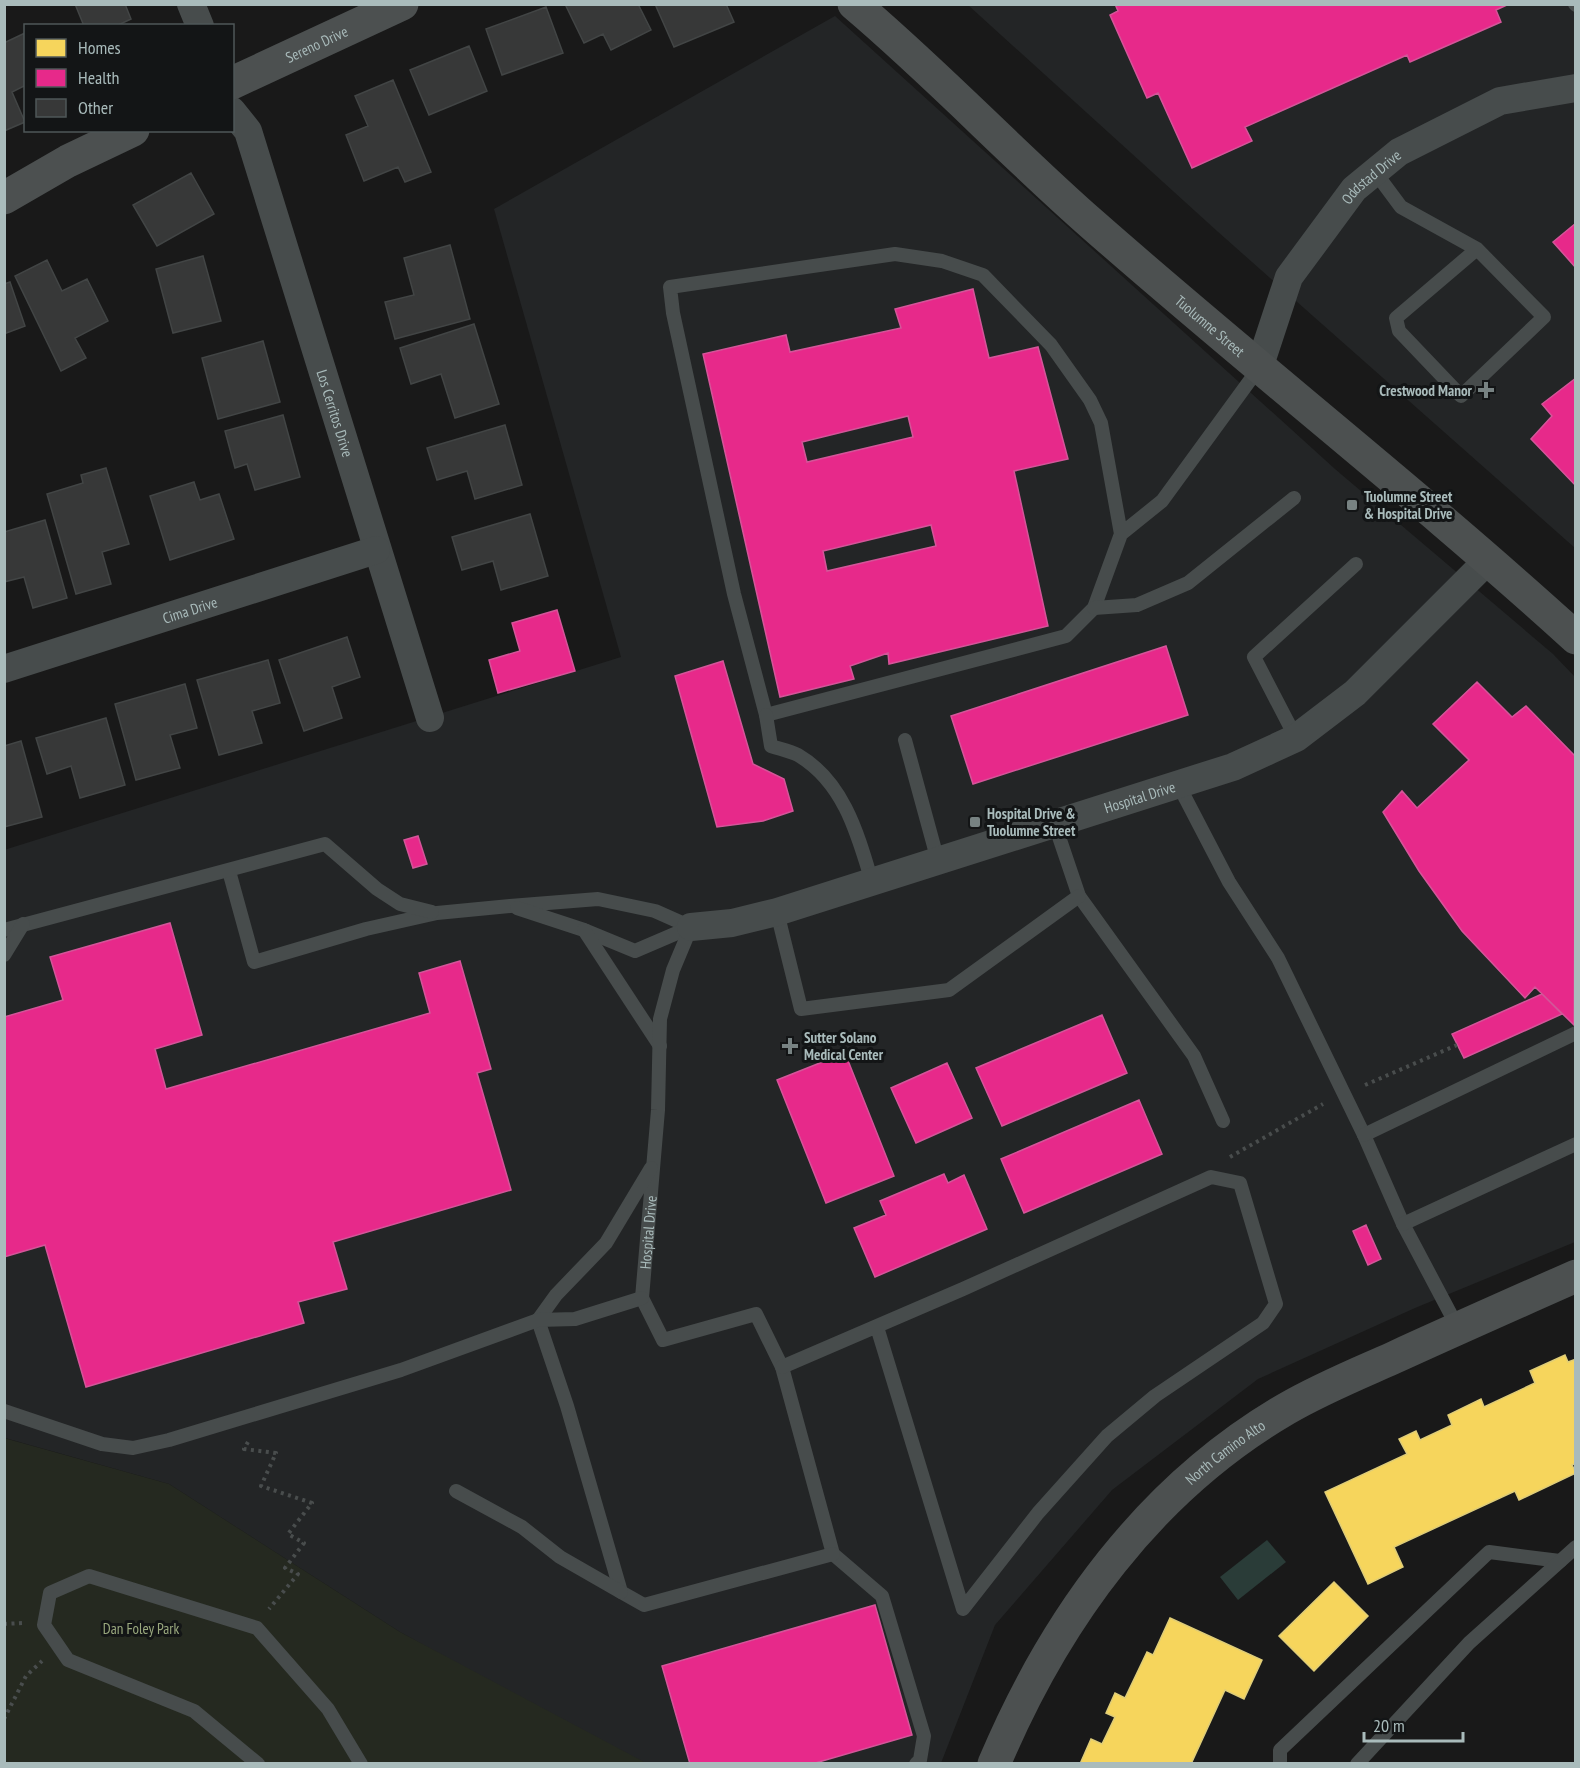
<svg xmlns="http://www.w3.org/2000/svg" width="1580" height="1768" viewBox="0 0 1580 1768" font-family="'PT Sans Narrow',sans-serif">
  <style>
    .built { fill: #232526 }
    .green { fill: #252920 }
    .water { fill: #2a3c38 }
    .homes { fill: #f6d55c; stroke: #dfcd78; stroke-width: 1.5 }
    .health { fill: #e7298a; stroke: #d45599; stroke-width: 1.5; fill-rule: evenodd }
    .building { fill: #373838; stroke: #424545; stroke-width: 1.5 }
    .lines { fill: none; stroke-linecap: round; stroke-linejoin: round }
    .path { stroke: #494d4d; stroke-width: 4; stroke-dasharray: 3 4.5; stroke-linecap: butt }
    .lane { stroke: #474c4c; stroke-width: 14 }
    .street { stroke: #474c4c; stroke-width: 28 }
    .secondary { stroke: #4c5050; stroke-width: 33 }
    .poi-dot { fill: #778282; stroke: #131516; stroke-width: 2 }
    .labels { text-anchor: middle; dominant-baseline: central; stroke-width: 6; stroke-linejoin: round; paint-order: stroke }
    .street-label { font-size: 15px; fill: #a9bbbb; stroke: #131516 }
    .poi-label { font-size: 15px; font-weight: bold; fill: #a9bbbb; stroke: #131516; text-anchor: start }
    .park-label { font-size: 15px; fill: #9aa87e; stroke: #131516 }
  </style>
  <rect width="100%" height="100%" fill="#191919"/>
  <path class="built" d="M968,5H1575V548L1217,231Z
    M835,16L1335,469L1553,654L1575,677V1242L1415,1308L1258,1379L1112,1490L995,1625L941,1763H637L400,1632L169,1484L5,1438L4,850L621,657L494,209Z"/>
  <path class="green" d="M4,1438L169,1484L400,1632L646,1763H5Z"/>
  <path class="water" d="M1267,1540L1286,1562L1238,1600L1220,1577Z"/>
  <path class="homes" d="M1565,1355L1568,1362L1576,1359V1463L1572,1465L1576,1473L1519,1500L1515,1491L1394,1547L1403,1567L1368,1584L1325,1492L1407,1454L1399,1439L1416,1431L1420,1440L1452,1425L1448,1415L1481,1399L1484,1407L1535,1383L1530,1371Z
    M1334,1582L1368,1616L1314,1671L1279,1636Z
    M1170,1618L1262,1660L1244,1699L1225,1690L1191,1764H1080L1091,1739L1102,1744L1115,1717L1106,1713L1115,1693L1125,1698L1147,1652L1153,1655Z"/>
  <path class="health" d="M1115,4H1509L1496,10L1501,22L1410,62L1407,55L1245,127L1252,141L1192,168L1158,93L1147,98L1110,15L1118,11Z
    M1576,223V268L1553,242Z
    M973,289L989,358L1038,347L1068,459L1014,471L1048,626L889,664L888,653L850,666L854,679L780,697L703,354L786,335L790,352L901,328L895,309ZM908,416L913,437L807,462L802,442ZM931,525L936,546L827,571L823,551Z
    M1576,378V486L1531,439L1552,416L1542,404Z
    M557,610L575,671L498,693L489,660L520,651L512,623Z
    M1166,646L1188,715L973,784L951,716Z
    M723,661L753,764L784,779L793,811L763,821L717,827L675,676Z
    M1477,682L1512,717L1526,706L1576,757L1574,1025L1535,987L1525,998L1462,931L1419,871L1383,812L1402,791L1417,808L1469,760L1433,724Z
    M418,836L427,864L413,868L404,840Z
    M170,923L202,1035L155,1049L166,1089L430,1013L419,973L460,961L491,1069L477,1073L511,1190L333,1242L347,1289L298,1302L304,1323L86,1387L45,1245L4,1257V1017L63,1000L50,957Z
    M1542,994L1562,1014L1464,1058L1452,1034Z
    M1102,1015L1127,1073L1002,1126L976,1068Z
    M845,1053L894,1176L826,1203L777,1080Z
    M947,1063L972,1118L916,1143L891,1088Z
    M1139,1100L1162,1154L1024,1213L1001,1159Z
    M944,1174L948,1183L964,1175L987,1229L875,1277L854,1228L886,1215L880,1201Z
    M1366,1225L1381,1259L1368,1265L1353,1231Z
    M875,1605L912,1735L812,1764H690L662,1666Z"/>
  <path class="building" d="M75,4H125L131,19L116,26H84Z
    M565,4H638L651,30L611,50L603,34L584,43Z
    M655,4H726L734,22L674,47Z
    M546,7L563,53L502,75L486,29Z
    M25,33L26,85L12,92L25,122L4,131V39L6,42Z
    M469,46L487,91L429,115L410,70Z
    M393,80L431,172L405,182L398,167L364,181L346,135L368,126L355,96Z
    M191,173L214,214L157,246L133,205Z
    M450,245L470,319L395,339L385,302L414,295L404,258Z
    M203,256L221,321L173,333L156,269Z
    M47,260L62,291L87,279L108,321L75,338L86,358L61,371L15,276Z
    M10,282L25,326L4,334V284Z
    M474,324L499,404L455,418L441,374L411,384L400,348Z
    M263,341L280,402L218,419L202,358Z
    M283,415L300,477L255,490L247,464L235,468L225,431Z
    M505,425L522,485L475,499L467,471L437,480L427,448Z
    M106,468L129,544L102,552L111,584L76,594L47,494L83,483L81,475Z
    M194,482L200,500L219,494L234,539L170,560L150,496Z
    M530,514L548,576L501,590L493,561L462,570L452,537Z
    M45,520L67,598L33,608L24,577L4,582V532Z
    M347,637L360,677L332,687L342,718L304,731L279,660Z
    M268,660L280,703L252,711L262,743L219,755L197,680Z
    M185,684L197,728L170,735L180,768L136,780L115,704Z
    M106,718L125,785L80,798L71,766L47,774L36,738Z
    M21,741L42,817L4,827V746Z"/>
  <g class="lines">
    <path class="path" d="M1365,1085L1457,1045
      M1230,1157L1323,1104
      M248,1442L244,1449L276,1453L261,1486L312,1503L288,1534L304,1543L285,1568L298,1574L269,1609
      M4,1624L23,1623
      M4,1719L26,1676L42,1661"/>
    <g class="lane">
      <path d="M1575,4L1576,5"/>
      <path d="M1375,172L1401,207L1477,249L1544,317L1461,396L1399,331L1396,318L1477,249"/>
      <path d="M1121,534L1101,423L1090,400L1051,345L983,275L942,261L895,254L670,287L673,313L734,594L766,715L1066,636L1094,608L1121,534L1162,501L1259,368"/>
      <path d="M1094,608L1137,605L1188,583L1294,498"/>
      <path d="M766,715L771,746C780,749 790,751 798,755C844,782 858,835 872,882"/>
      <path d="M1296,738L1254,657L1356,564"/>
      <path d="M905,740L938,861"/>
      <path d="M1178,784L1229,882L1278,958L1364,1135L1403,1224L1458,1328"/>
      <path d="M1055,825L1079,896L1194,1056L1223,1121"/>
      <path d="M229,871L254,962L366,929L437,913L510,906L598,899L655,911L691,927"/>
      <path d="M517,908L584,930L635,951L691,927"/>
      <path d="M777,912L801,1009L949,990L1079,896"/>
      <path d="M4,930L325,844L377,889L400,904L432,912"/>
      <path d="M584,930L660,1046"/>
      <path d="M4,955L23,924"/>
      <path d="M1364,1135L1576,1033"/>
      <path d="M1403,1224L1576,1144"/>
      <path d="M642,1298L663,1340L756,1314L782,1367L833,1554L882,1596L924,1736L920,1760L916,1764"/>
      <path id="s1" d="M642,1298L658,1110L660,1019L673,970L691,927"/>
      <path d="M538,1320L567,1406L621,1592L644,1605L833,1554"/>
      <path d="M538,1320L556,1295L606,1243L651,1168"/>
      <path d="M782,1367L963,1289L1211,1177L1240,1183L1276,1304L1263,1323L1155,1396L1107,1436L1038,1513L963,1609L877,1327"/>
      <path d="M4,1411L102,1444L133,1448L169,1440L401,1370L538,1320L575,1319L642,1298"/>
      <path d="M456,1491L522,1527L560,1557L621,1592"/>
      <path d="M258,1764L194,1711L68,1660L44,1625L50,1593L89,1576L257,1628L328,1709L361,1764"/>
      <path d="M1280,1764V1750L1489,1552L1560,1561"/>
      <path d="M1357,1764L1469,1643L1576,1547"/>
    </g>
    <g class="street">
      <path d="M191,4L200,26"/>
      <path id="s2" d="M232,111L248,131L430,718"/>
      <path id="s3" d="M1259,368L1289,277L1354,189L1399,152L1500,101L1576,88"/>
      <path id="s4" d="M4,669L376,550"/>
      <path id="s5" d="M691,927L732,923L777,912L1233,767L1296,738L1355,693L1489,559"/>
    </g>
    <g class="secondary">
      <path id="s6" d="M854,4C937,74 1011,153 1092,224C1251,364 1419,495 1576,638"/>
      <path id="s7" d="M232,83L402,4"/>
      <path d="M4,198L68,161L133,130"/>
      <path id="s8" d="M994,1764C1055,1619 1149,1489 1286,1409C1320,1389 1357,1374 1393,1358C1454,1330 1515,1303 1576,1276"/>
    </g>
  </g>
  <g class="poi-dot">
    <path d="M1483 381h6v6h6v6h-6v6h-6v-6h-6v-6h6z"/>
    <rect x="1346" y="499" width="12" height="12" rx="3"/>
    <rect x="969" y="816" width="12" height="12" rx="3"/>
    <path d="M787 1037h6v6h6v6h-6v6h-6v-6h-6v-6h6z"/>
  </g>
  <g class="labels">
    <g class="street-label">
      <text stroke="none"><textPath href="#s7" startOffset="93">Sereno Drive</textPath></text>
      <text stroke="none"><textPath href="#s3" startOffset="226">Oddstad Drive</textPath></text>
      <text stroke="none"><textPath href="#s6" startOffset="480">Tuolumne Street</textPath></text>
      <text stroke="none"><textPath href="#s2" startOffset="321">Los Cerritos Drive</textPath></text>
      <text stroke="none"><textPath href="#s4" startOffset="195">Cima Drive</textPath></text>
      <text stroke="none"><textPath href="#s5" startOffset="468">Hospital Drive</textPath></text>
      <text stroke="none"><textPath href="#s1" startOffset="66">Hospital Drive</textPath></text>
      <text stroke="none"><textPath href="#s8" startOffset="393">North Camino Alto</textPath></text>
    </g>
    <g class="poi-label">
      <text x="1472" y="390" text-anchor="end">Crestwood Manor</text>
      <text x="1364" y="496">Tuolumne Street<tspan x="1364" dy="17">&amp; Hospital Drive</tspan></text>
      <text x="987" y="813">Hospital Drive &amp;<tspan x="987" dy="17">Tuolumne Street</tspan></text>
      <text x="804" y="1037">Sutter Solano<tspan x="804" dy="17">Medical Center</tspan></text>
    </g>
    <g class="park-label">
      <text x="141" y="1628">Dan Foley Park</text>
    </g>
  </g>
  <rect width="1580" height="1768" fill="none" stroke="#a9bbbb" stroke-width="12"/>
  <rect x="24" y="24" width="210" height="108" fill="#131516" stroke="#4f5758" stroke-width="1.5"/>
  <rect x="36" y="39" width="30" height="18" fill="#f6d55c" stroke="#4f5758" stroke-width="1.5"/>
  <text x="78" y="54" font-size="18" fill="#a9bbbb">Homes</text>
  <rect x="36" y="69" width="30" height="18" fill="#e7298a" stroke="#4f5758" stroke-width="1.5"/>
  <text x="78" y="84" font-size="18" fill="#a9bbbb">Health</text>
  <rect x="36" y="99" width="30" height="18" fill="#373838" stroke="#4f5758" stroke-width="1.5"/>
  <text x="78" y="114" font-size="18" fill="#a9bbbb">Other</text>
  <path d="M1364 1732v9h99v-9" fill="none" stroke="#a9bbbb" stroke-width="3"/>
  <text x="1373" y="1732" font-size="18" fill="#a9bbbb" stroke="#131516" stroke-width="4.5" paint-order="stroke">20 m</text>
</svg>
